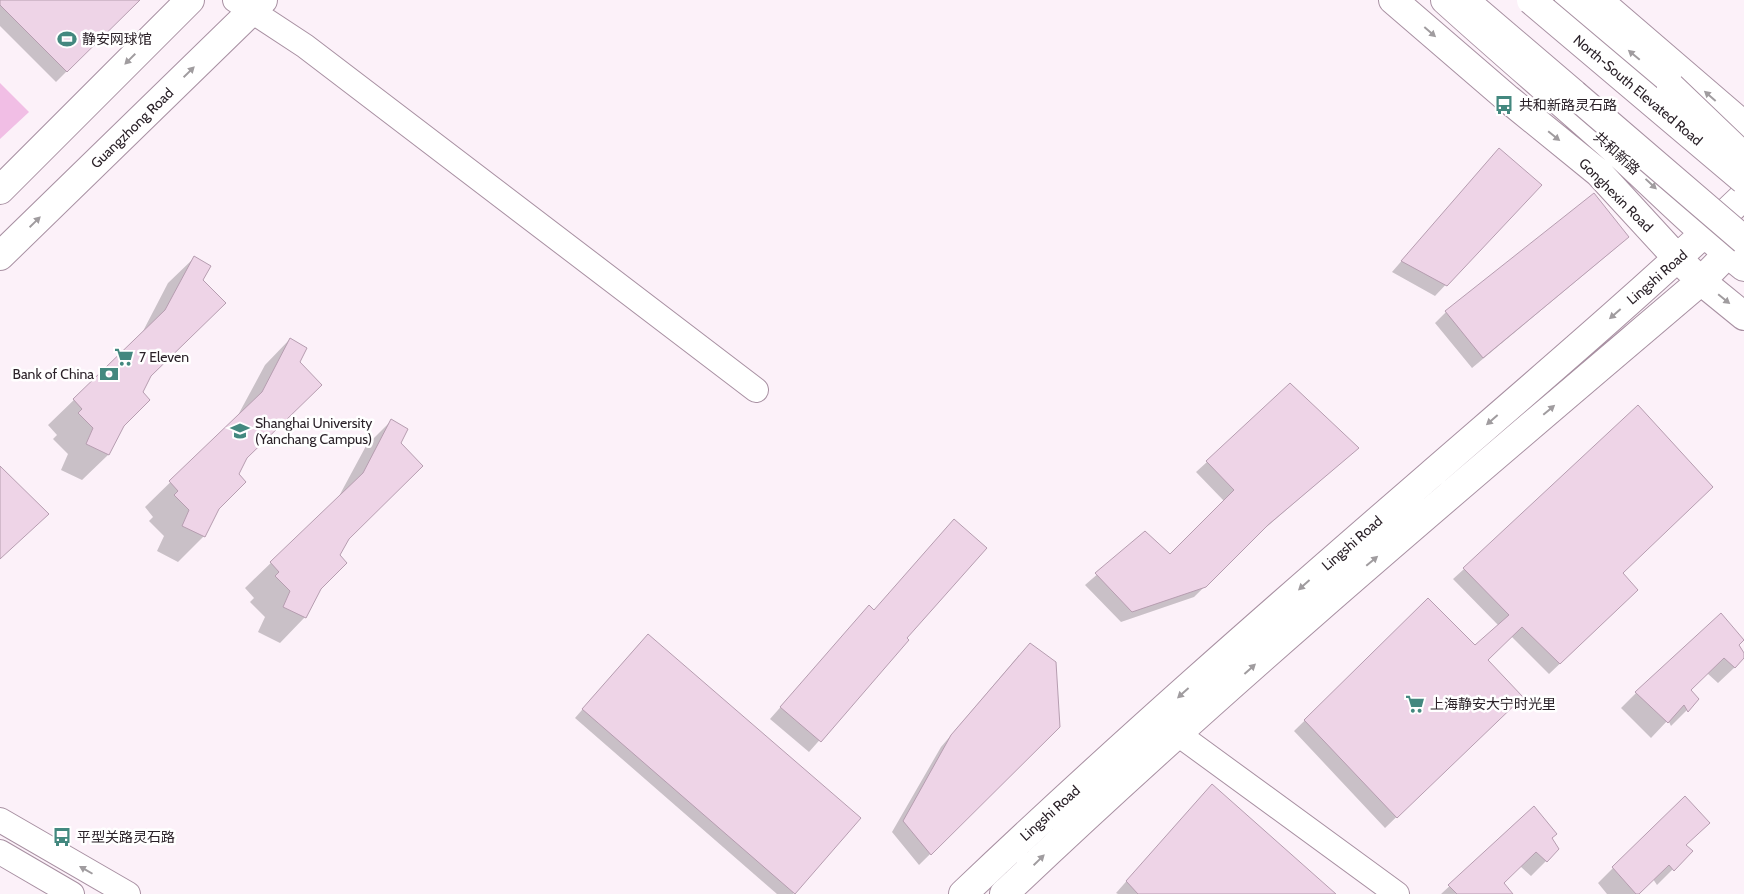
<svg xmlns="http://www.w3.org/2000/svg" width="1744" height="894" viewBox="0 0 1744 894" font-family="Cabin,'Noto Sans SC',sans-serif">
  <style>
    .green { fill: #f1bee5 }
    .shadow { fill: #0003 }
    .building { fill: #eed4e7; stroke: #b69db0 }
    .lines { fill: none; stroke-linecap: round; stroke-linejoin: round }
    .minor-casing { stroke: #a890a2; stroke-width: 26 }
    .major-casing { stroke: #a890a2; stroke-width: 30 }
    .highway-casing { stroke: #a890a2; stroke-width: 30 }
    .minor { stroke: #fff; stroke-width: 24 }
    .major { stroke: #fff; stroke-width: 28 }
    .highway { stroke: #fff; stroke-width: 28 }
    .highway-bridge-casing { stroke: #a890a2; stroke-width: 30; stroke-linecap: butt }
    .highway-bridge { stroke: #fff; stroke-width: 28 }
    .oneway { fill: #a09c9f }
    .labels { text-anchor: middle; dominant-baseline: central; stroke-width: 5; stroke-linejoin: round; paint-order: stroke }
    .poi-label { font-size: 14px; fill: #2b2229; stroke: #fff; text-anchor: start }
    .street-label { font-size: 14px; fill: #2b2229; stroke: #fff }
  </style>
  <rect width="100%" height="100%" fill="#fcf1f9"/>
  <path class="green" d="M0,83L29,112L0,139Z"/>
  <path class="shadow" d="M0,0H138L56,82L0,26Z
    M1489,160L1540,185L1435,296L1392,272Z
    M1628,237L1617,247L1472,368L1435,323L1446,312Z
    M194,258L150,377L108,455L82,480L61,470L68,454L53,439L57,435L48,425L141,335L168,283Z
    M290,339L246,459L204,536L178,562L157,551L164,536L149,521L153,517L145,507L237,417L265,365Z
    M391,421L347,540L305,617L280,643L258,632L265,617L250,602L254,598L245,588L338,498L366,446Z
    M1358,448L1256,536L1194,597L1121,622L1085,585L1145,533L1170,556L1224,501L1196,472L1207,462Z
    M1464,569L1622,573L1626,601L1549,674L1511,636L1486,660L1521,697L1385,828L1294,731L1428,600L1475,646L1499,626L1453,579Z
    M869,607L908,640L809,752L770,719Z
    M640,643L859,818L793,894H777L575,718Z
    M1738,645L1744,656L1734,668L1718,683L1707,673L1690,690L1698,699L1671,726L1668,720L1651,738L1621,708L1636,693Z
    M1019,655L1059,727L919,865L892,832L941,747Z
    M1201,797L1334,894H1118L1116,893Z
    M1534,808L1551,839L1546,861L1531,876L1520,866L1503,883L1509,894H1441Z
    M1685,845L1691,851L1657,885L1653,879L1638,894H1607L1598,883L1613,868Z"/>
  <path class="building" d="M0,0H140L67,72L0,5Z
    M1499,148L1542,185L1447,286L1401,261Z
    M1594,193L1629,237L1483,358L1445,311Z
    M194,256L211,266L203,280L226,303L151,376L143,392L150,400L124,426L109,455L86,444L93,428L78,413L82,409L73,399L165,310Z
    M290,338L307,348L300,362L322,385L247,458L239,474L246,482L219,509L205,537L182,526L189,510L174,495L178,491L169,481L262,392Z
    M1290,383L1359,448L1268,525L1206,587L1132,612L1095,573L1145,531L1170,554L1234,490L1206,461Z
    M1638,405L1713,487L1623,573L1638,590L1560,664L1522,627L1488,660L1523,697L1397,818L1304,720L1428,598L1475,645L1509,615L1463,568Z
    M391,419L408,429L401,443L423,466L349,539L340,555L347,563L321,589L306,618L283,607L290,591L275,576L279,572L270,562L363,473Z
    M0,466L49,514L0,559Z
    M954,519L987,548L907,638L909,640L821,742L780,707L869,605L874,610Z
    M1721,613L1744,640L1739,645L1744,653V658L1735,668L1724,658L1691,690L1699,699L1688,712L1684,705L1668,723L1635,692Z
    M648,634L861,818L795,894L582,709Z
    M1030,643L1056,662L1060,727L931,855L903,821L951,735Z
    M1212,784L1336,894H1138L1126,881Z
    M1685,796L1710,823L1686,845L1693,851L1674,871L1669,865L1639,894H1636L1612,867Z
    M1534,806L1557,834L1552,838L1559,849L1547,862L1536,852L1504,883L1513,894H1457L1448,885Z"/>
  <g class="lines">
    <g class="minor-casing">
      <path id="minor" d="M235,0L305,46L756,390
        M1178,734L1397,894
        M0,820L128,894
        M0,852L72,894"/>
    </g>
    <g class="major-casing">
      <path id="major" d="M1393,0L1508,99L1599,173L1678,259L1701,281L1744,316
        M1445,0C1498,48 1552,94 1605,141C1652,183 1695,228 1744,267
        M1598,0L1741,123L1744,130
        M0,190L190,0
        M0,256L263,0
        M963,894C1114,750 1272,612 1429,476C1535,384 1642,293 1744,196
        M1004,894C1228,681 1465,482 1701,281L1744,237"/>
    </g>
    <g class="highway-casing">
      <path id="highway" d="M1464,0L1574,94
        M1569,0L1671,87"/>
    </g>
    <use href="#minor" class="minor"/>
    <use href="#major" class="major"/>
    <use href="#highway" class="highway"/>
    <g class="highway-bridge-casing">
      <path id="highway-bridge" d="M1531,0L1744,180
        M1671,87L1744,157
        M1574,94L1744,240"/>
    </g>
    <use href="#highway-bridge" class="highway-bridge"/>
  </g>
  <defs><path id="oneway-solid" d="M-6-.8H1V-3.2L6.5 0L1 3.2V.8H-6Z" transform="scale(1.25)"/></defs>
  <g class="oneway">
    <use href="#oneway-solid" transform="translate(1430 32) rotate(41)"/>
    <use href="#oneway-solid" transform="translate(1634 55) rotate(-140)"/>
    <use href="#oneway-solid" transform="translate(130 59) rotate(135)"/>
    <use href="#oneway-solid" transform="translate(189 72) rotate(-44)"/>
    <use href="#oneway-solid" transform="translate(1710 96) rotate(-139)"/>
    <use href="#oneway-solid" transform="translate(1554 136) rotate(39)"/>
    <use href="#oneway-solid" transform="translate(1651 184) rotate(43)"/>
    <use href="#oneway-solid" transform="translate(35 222) rotate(-44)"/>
    <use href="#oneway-solid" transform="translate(1724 299) rotate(39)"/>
    <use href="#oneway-solid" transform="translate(1615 314) rotate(139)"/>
    <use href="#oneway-solid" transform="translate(1549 410) rotate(-40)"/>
    <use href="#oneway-solid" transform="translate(1492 420) rotate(139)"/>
    <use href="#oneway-solid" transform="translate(1372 561) rotate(-40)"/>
    <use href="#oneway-solid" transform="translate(1304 585) rotate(138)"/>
    <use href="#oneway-solid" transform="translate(1250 669) rotate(-42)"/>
    <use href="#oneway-solid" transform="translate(1183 693) rotate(138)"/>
    <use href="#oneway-solid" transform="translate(1039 860) rotate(-44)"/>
    <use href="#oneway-solid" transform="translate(86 870) rotate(-150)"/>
  </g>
  <defs>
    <g id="stadium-bare" transform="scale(1.5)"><path d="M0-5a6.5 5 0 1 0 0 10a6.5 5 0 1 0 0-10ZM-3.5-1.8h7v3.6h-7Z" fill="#43887f" stroke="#fff" stroke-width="2.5" paint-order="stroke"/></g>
    <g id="bus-bare" transform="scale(1.5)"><path d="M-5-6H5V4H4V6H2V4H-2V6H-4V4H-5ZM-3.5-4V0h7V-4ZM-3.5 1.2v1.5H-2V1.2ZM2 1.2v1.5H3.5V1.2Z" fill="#43887f" stroke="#fff" stroke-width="2.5" paint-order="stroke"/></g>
    <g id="supermarket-bare" transform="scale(1.5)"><path d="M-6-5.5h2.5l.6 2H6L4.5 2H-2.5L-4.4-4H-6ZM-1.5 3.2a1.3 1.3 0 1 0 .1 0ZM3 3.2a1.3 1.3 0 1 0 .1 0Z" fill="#43887f" stroke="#fff" stroke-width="2.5" paint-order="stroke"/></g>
    <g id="bank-bare" transform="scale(1.5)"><path d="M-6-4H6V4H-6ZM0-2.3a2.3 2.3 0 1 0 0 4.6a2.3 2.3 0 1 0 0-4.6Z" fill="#43887f" stroke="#fff" stroke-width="2.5" paint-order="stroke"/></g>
    <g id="university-bare" transform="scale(1.5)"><path d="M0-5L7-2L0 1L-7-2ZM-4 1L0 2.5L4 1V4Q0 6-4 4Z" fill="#43887f" stroke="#fff" stroke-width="2.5" paint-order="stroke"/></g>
  </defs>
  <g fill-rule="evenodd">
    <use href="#stadium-bare" x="67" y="39"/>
    <use href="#bus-bare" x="1504" y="105"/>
    <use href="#supermarket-bare" x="124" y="357"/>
    <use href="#bank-bare" x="109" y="374"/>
    <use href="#university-bare" x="240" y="431"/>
    <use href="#supermarket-bare" x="1415" y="704"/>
    <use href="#bus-bare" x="62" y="837"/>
  </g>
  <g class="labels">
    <g class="poi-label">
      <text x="82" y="39">静安网球馆</text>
      <text x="1519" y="105">共和新路灵石路</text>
      <text x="139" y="357">7 Eleven</text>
      <text x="94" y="374" text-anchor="end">Bank of China</text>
      <text x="255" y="423">Shanghai University<tspan x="255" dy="16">(Yanchang Campus)</tspan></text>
      <text x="1430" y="704">上海静安大宁时光里</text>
      <text x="77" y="837">平型关路灵石路</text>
    </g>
    <g class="street-label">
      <text transform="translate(1638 90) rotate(40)">North-South Elevated Road</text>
      <text transform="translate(132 128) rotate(-44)">Guangzhong Road</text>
      <text transform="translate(1617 153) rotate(42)">共和新路</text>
      <text transform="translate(1616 195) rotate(45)">Gonghexin Road</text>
      <text transform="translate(1657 277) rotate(-41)">Lingshi Road</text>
      <text transform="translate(1352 543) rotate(-41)">Lingshi Road</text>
      <text transform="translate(1050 813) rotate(-42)">Lingshi Road</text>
    </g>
  </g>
</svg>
